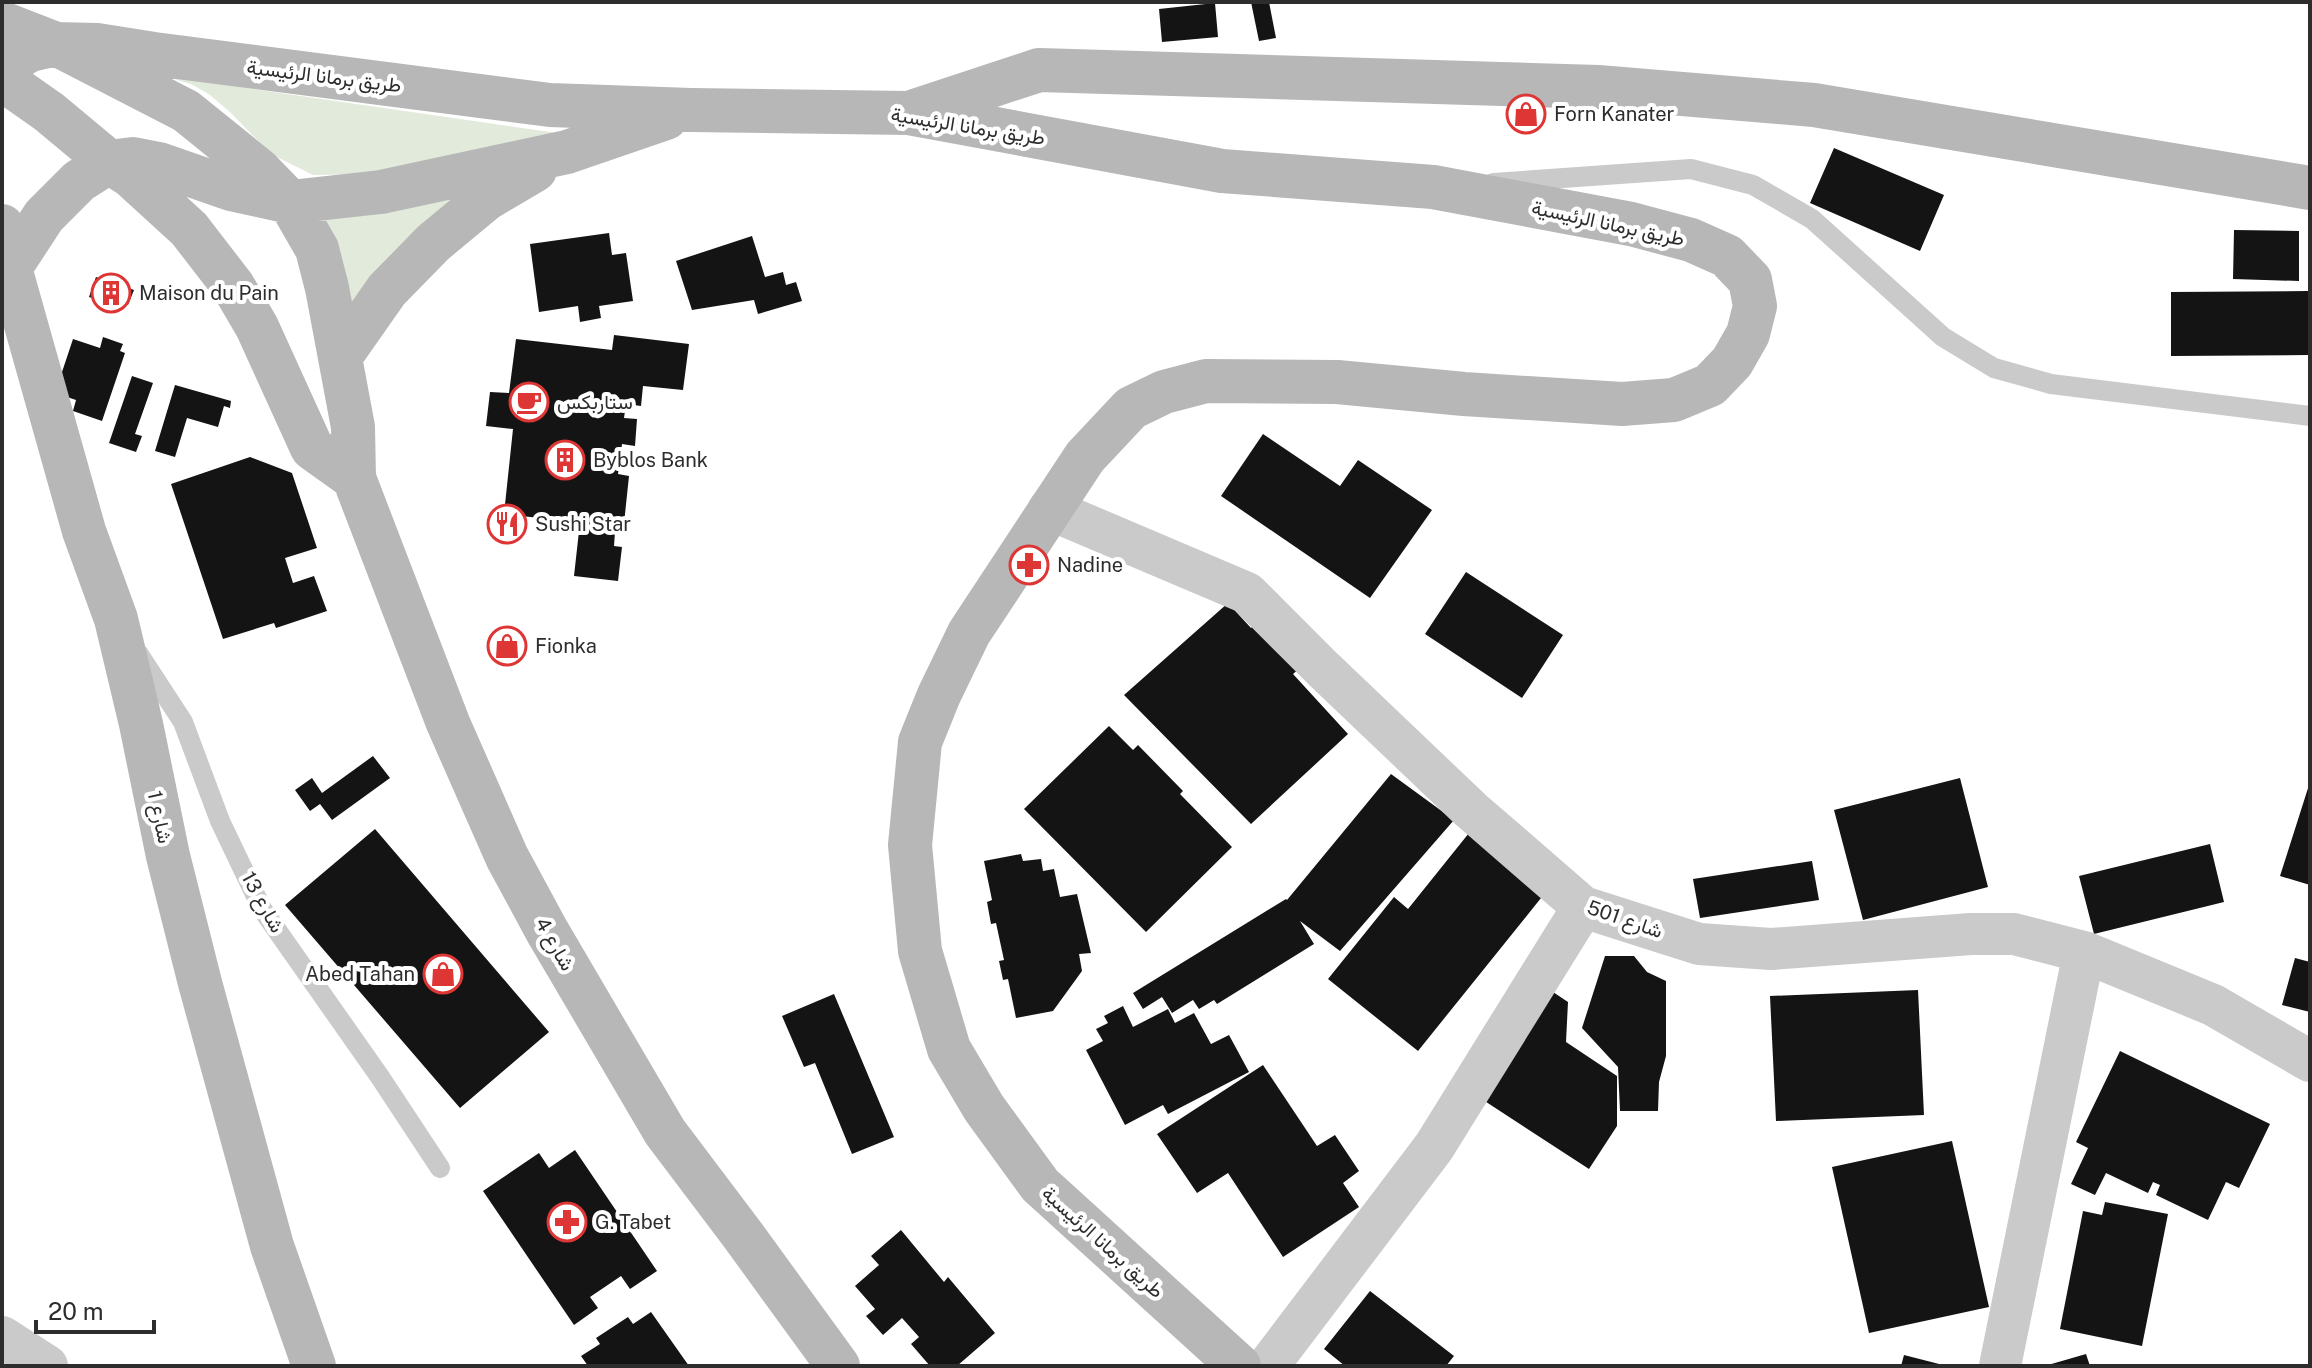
<svg xmlns="http://www.w3.org/2000/svg" width="2312" height="1368" viewBox="0 0 2312 1368" font-family="'Public Sans',Vazirmatn,sans-serif">
  <style>
    .green { fill: #e2eadb }
    .building { fill: #141414 }
    .lines { fill: none; stroke-linecap: round; stroke-linejoin: round }
    .lane { stroke: #cacaca; stroke-width: 20 }
    .street { stroke: #cacaca; stroke-width: 42 }
    .secondary { stroke: #b7b7b7; stroke-width: 44 }
    .labels { text-anchor: middle; dominant-baseline: central; stroke-width: 8; stroke-linejoin: round; paint-order: stroke }
    .street-label { font-size: 20px; fill: #2d2d2d; stroke: #fff }
    .poi-label { font-size: 20px; fill: #2d2d2d; stroke: #fff; text-anchor: start }
  </style>
  <rect width="100%" height="100%" fill="#fff"/>
  <path class="green" d="M169,77L585,137L369,174L313,175L271,154L230,112L210,95L193,85Z
    M491,187L357,318L316,219Z"/>
  <path class="building" d="M1251,2H1269L1276,38L1259,41Z
    M1215,3L1218,37L1162,42L1159,9Z
    M1834,148L1944,195L1920,251L1810,203Z
    M2234,230L2299,231V281L2233,279Z
    M609,233L612,255L626,253L633,301L599,306L601,318L580,322L578,306L539,312L530,244Z
    M752,236L765,277L783,272L786,285L796,282L802,301L758,314L754,300L692,310L676,261Z
    M96,277L134,290L128,305L108,298L107,303L89,297Z
    M2308,291V355L2171,356V292Z
    M614,335L689,344L683,390L643,386L641,406L626,404L624,418L637,419L635,446L622,444L618,474L629,476L623,533L615,532L614,546L622,547L618,581L574,576L579,531L547,527L548,519L504,514L513,429L486,426L490,392L509,393L516,339L612,350Z
    M103,337L123,344L120,351L125,353L102,421L73,411L76,400L55,393L73,339L100,348Z
    M132,376L153,383L135,434L142,436L136,452L109,443Z
    M175,385L231,401L230,408L224,406L218,427L187,418L175,457L155,451Z
    M1263,434L1340,486L1358,460L1432,510L1370,598L1221,496Z
    M250,457L292,473L317,548L285,558L293,583L314,576L327,611L276,628L274,623L223,639L171,484Z
    M1466,572L1563,635L1522,698L1425,634Z
    M1228,603L1251,628L1258,621L1300,668L1293,674L1348,734L1251,824L1124,695Z
    M1109,726L1133,750L1138,745L1183,791L1180,794L1232,847L1146,932L1024,809Z
    M373,756L390,778L332,820L320,804L310,811L295,790L312,778L322,793Z
    M1391,774L1454,820L1340,951L1300,921L1314,944L1217,1004L1214,1000L1199,1009L1193,1000L1172,1013L1162,997L1143,1009L1133,993L1286,899L1287,900Z
    M1960,778L1988,887L1863,920L1834,810Z
    M2309,785H2310V885L2280,876Z
    M375,829L549,1032L460,1108L285,905Z
    M1469,833L1545,893L1418,1051L1328,979L1394,897L1408,909Z
    M2210,844L2224,902L2094,934L2079,876Z
    M1021,854L1023,861L1041,859L1043,871L1054,869L1060,897L1077,894L1091,953L1079,954L1082,971L1053,1011L1016,1018L1008,979L1003,980L999,961L1004,960L996,923L991,924L987,902L992,900L984,861Z
    M1812,861L1819,900L1700,918L1693,879Z
    M1605,956H1634L1647,972L1666,981V1056L1659,1082L1658,1111H1620L1618,1067L1582,1028Z
    M2295,958L2310,962V1012L2282,1005Z
    M1547,988L1568,1002L1566,1042L1617,1076V1126L1589,1169L1477,1096Z
    M1918,990L1924,1115L1776,1121L1770,996Z
    M834,994L894,1137L852,1154L815,1063L804,1067L782,1016Z
    M1123,1006L1133,1027L1168,1009L1175,1023L1194,1013L1211,1044L1229,1035L1249,1072L1168,1114L1163,1105L1125,1125L1086,1050L1103,1041L1096,1029L1108,1023L1104,1016Z
    M2120,1051L2270,1124L2239,1188L2226,1182L2208,1220L2156,1195L2160,1185L2153,1182L2148,1193L2106,1173L2095,1195L2071,1184L2088,1148L2076,1142Z
    M1263,1065L1317,1146L1335,1135L1359,1171L1343,1183L1359,1207L1283,1257L1228,1173L1197,1193L1157,1134Z
    M1952,1141L1989,1307L1869,1333L1832,1167Z
    M575,1150L657,1271L630,1289L621,1276L590,1297L598,1308L574,1325L483,1191L539,1153L549,1168Z
    M2105,1202L2168,1214L2142,1346L2060,1329L2083,1211L2102,1215Z
    M901,1230L944,1282L948,1277L995,1333L957,1366H930L911,1344L919,1337L902,1318L883,1335L866,1316L875,1309L855,1286L879,1265L871,1256Z
    M1370,1291L1454,1356L1446,1366H1345L1324,1349Z
    M651,1312L689,1366H588L581,1356L600,1344L596,1338L628,1317L633,1324Z
    M2086,1354L2090,1366H2048V1365Z
    M1904,1355L1943,1365V1366H1901Z"/>
  <g class="lines">
    <path class="lane" d="M1493,183L1691,169L1753,185L1812,219L1943,337L1994,368L2051,384L2310,416
      M138,653L183,722L220,821L262,909L380,1077L440,1168"/>
    <path class="street" d="M1049,509L1247,593L1323,669L1471,810L1583,907L1699,944L1771,949L1971,934H2014L2084,952L2213,1005L2310,1061
      M2,1337L47,1366
      M1268,1366L1434,1147L1583,907
      M2000,1366L2084,952"/>
    <path class="secondary" d="M2,23L56,44L97,45L154,54L550,105L691,110L909,113L1222,171L1433,187L1631,224L1691,240L1727,256L1750,280L1755,306L1748,334L1732,362L1710,385L1674,400L1622,404L1464,394L1337,382L1206,381L1164,392L1131,408L1085,457L969,633L939,695L920,742L910,845L920,951L949,1049L984,1108L1040,1185L1239,1366
      M2,72L10,62L30,50L56,44L186,111L259,170L290,202L317,249L327,288L353,427L354,478L448,723L507,857L547,931L665,1132L742,1234L838,1366
      M2,79L49,112L109,162L131,176L189,229L233,286L257,327L312,448L354,478
      M915,111L1039,70L1598,87L1814,105L2310,188
      M2,226L10,268L84,531L116,619L141,724L168,856L200,983L272,1246L314,1366
      M10,268L44,216L79,181L109,162L133,159L159,164L231,189L290,202L381,192L567,152L666,118
      M340,357L387,290L433,243L486,199L535,170"/>
  </g>
  <defs>
    <g id="shop-ring" transform="scale(2)"><circle r="9.5" fill="#fff" stroke="#dd3635" stroke-width="1.5"/><path d="M-5-2.5h2.3a2.7 3.5 0 0 1 5.4 0H5L5.5 6h-11ZM-1.5-2.5h3a1.5 2.3 0 0 0-3 0Z" fill="#dd3635"/></g>
    <g id="building-ring" transform="scale(2)"><circle r="9.5" fill="#fff" stroke="#dd3635" stroke-width="1.5"/><path d="M-4-6H4V6H1V3H-1V6H-4ZM-2.5-4.3h1.7v1.8h-1.7ZM.8-4.3h1.7v1.8H.8ZM-2.5-1h1.7V.8h-1.7ZM.8-1h1.7V.8H.8Z" fill="#dd3635"/></g>
    <g id="cafe-ring" transform="scale(2)"><circle r="9.5" fill="#fff" stroke="#dd3635" stroke-width="1.5"/><path d="M-5.5-4.5H6V0H3Q3 3.5 0 3.5H-2.5Q-5.5 3.5-5.5 0ZM3-3.2v2h1.7v-2ZM-6 4.5H4V6H-6Z" fill="#dd3635"/></g>
    <g id="restaurant-ring" transform="scale(2)"><circle r="9.5" fill="#fff" stroke="#dd3635" stroke-width="1.5"/><path d="M-5-6h1v4h1v-4h1v4h1v-4h1v5L-1.5 .5V6h-2V.5L-5-1ZM5-6V6H3V1.5H1.5Q1.5-4 5-6Z" fill="#dd3635"/></g>
    <g id="pharmacy-ring" transform="scale(2)"><circle r="9.5" fill="#fff" stroke="#dd3635" stroke-width="1.5"/><path d="M-2-6h4v4h4v4h-4v4h-4v-4h-4v-4h4Z" fill="#dd3635"/></g>
  </defs>
  <g fill-rule="evenodd">
    <use href="#shop-ring" x="1526" y="114"/>
    <use href="#building-ring" x="111" y="293"/>
    <use href="#cafe-ring" x="529" y="402"/>
    <use href="#building-ring" x="565" y="460"/>
    <use href="#restaurant-ring" x="507" y="524"/>
    <use href="#pharmacy-ring" x="1029" y="565"/>
    <use href="#shop-ring" x="507" y="646"/>
    <use href="#shop-ring" x="443" y="974"/>
    <use href="#pharmacy-ring" x="567" y="1222"/>
  </g>
  <g class="labels">
    <g class="street-label">
      <text transform="translate(324 76) rotate(7)">طريق برمانا الرئيسية</text>
      <text transform="translate(968 126) rotate(9)">طريق برمانا الرئيسية</text>
      <text transform="translate(1608 223) rotate(12)">طريق برمانا الرئيسية</text>
      <text transform="translate(160 817) rotate(78)">شارع 1</text>
      <text transform="translate(263 902) rotate(61)">شارع 13</text>
      <text transform="translate(1625 919) rotate(19)">شارع 501</text>
      <text transform="translate(555 944) rotate(60)">شارع 4</text>
      <text transform="translate(1103 1242) rotate(42)">طريق برمانا الرئيسية</text>
    </g>
    <g class="poi-label">
      <text x="1554" y="114">Forn Kanater</text>
      <text x="139" y="293">Maison du Pain</text>
      <text x="557" y="402">ستاربكس</text>
      <text x="593" y="460">Byblos Bank</text>
      <text x="535" y="524">Sushi Star</text>
      <text x="1057" y="565">Nadine</text>
      <text x="535" y="646">Fionka</text>
      <text x="415" y="974" text-anchor="end">Abed Tahan</text>
      <text x="595" y="1222">G. Tabet</text>
    </g>
  </g>
  <rect width="2312" height="1368" fill="none" stroke="#2d2d2d" stroke-width="8"/>
  <path d="M36 1320v12h118v-12" fill="none" stroke="#2d2d2d" stroke-width="4"/>
  <text x="48" y="1320" font-size="24" fill="#2d2d2d" stroke="#ffffff" stroke-width="6" paint-order="stroke">20 m</text>
</svg>
